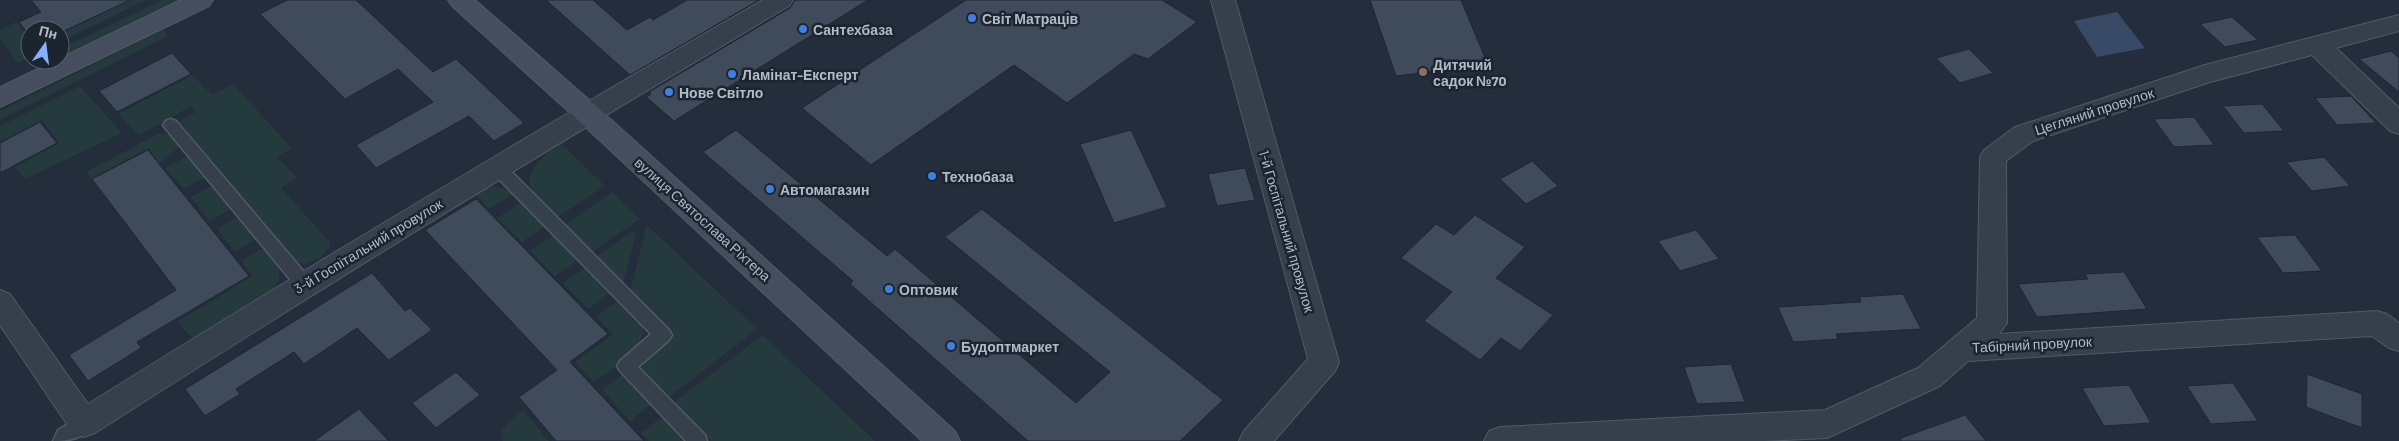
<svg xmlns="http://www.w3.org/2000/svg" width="2399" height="441" viewBox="0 0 2399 441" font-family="Barlow,sans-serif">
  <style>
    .green { fill: #253a3d }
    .water { fill: #384a65 }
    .building { fill: #3f4b5b; stroke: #1e2633 }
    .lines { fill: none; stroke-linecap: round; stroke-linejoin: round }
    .lane-casing { stroke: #525a67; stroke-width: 3 }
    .street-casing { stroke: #525a67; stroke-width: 2 }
    .secondary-casing { stroke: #525a67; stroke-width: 2 }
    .lane { fill: #363f4c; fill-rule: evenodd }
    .street { fill: #363f4c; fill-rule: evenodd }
    .secondary { fill: #444e5f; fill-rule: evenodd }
    .shop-dot { fill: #3f7fe0; stroke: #1c2430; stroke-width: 2 }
    .education-dot { fill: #8d6e63; stroke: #1c2430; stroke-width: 2 }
    .labels { text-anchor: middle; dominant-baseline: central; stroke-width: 5; stroke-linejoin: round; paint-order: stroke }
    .poi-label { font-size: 14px; font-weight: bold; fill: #b2bac7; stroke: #1c2430; text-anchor: start }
    .street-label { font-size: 14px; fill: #b2bac7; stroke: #1c2430 }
  </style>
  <rect width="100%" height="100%" fill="#232d3c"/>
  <path class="green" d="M102,0H146L60,42V34L109,10Z
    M163,0H179L60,57V49Z
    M16,22L30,39V57L18,63L0,39V30Z
    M163,30L168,36L0,120V111Z
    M193,75L212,95L233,84L292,148L277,157L297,178L281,188L330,242V247L319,259L304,264L293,260L179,121L196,112L192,106L139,135L118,114Z
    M80,86L122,133L27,178L23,177L15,167L59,143L42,120L0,142V126Z
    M158,134H169L179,147L159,164L149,148L92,178L86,172Z
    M562,144L605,186L558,217C550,210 538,202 533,192C520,172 547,152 562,144Z
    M187,156L205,177L184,189L165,168Z
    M211,186L231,209L210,221L191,197Z
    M489,187L503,188L514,194L489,209L474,193Z
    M612,192L640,219L592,252L564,225Z
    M522,202L546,226L522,242L497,218Z
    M237,217L256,239L235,252L217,229Z
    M647,225L757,329L668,398L636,365L673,336L630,291Z
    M631,232L636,234L623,284L596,257Z
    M554,235L579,259L555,276L530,251Z
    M263,248L279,267V280L271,293L196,342L177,322L253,276L241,261Z
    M586,267L611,292L588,309L563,283Z
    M619,300L643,326C644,354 613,368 594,382L575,362L613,334L596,316Z
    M763,335L875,441H711L673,403Z
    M622,375L651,405L630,421L602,390Z
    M523,410L549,441H503L501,431Z
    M663,416L686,441H649L641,433Z"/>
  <path class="water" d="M2117,12L2145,48L2097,57L2074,21Z"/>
  <path class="building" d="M31,0H130L60,33V30H30V37L19,22L41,12Z
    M287,0H356L433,72L456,59L524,123L494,141L469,116L376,168L356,145L433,102L398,69L345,99L260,14Z
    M546,0H593L627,30L650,17L653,20L687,0H759L630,75Z
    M795,0H868L674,121L646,97L651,94L649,92L790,8Z
    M966,0H1162L1197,22L1148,59L1134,54L1067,103L1014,65L871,165L802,108Z
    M1370,0H1461L1488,65L1396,76Z
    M2232,17L2258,40L2225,47L2200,24Z
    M1969,49L1993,73L1960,83L1936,58Z
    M2391,51L2399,58V92L2359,59Z
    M172,53L191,74L117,112L99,91Z
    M2351,96L2376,123L2337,125L2315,98Z
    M2262,104L2284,131L2244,133L2223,106Z
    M2194,117L2214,145L2174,147L2154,119Z
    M40,122L57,143L0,173V143Z
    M736,130L887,256L895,249L1076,403L1110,372L945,237L982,209L1223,400L1180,441H1028L850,284L853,281L703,152Z
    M1131,130L1167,207L1114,223L1080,144Z
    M148,150L249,276L137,342L141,348L88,381L69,355L176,290L92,179Z
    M2324,157L2350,186L2312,191L2286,162Z
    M1532,161L1558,186L1526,204L1500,179Z
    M1245,168L1255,200L1217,206L1208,174Z
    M476,199L608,334L570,362L644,441H556L519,397L557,370L425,230Z
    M1475,215L1525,247L1496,278L1553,315L1520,351L1501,338L1480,360L1424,321L1452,292L1401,258L1436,224L1454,235Z
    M1696,230L1719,259L1680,271L1658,241Z
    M2295,235L2322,271L2283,273L2257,237Z
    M2124,272L2147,309L2037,317L2018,284L2088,279L2085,274Z
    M372,273L405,311L410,308L432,330L389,360L357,328L304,364L294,352L236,389L240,394L205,416L185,389Z
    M1903,294L1921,329L1836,334L1838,339L1793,342L1778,307L1861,302L1859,297Z
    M1731,364L1745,402L1697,404L1684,367Z
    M456,372L480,395L436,428L412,403Z
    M2307,374L2362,394V428L2306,407Z
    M2233,383L2258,421L2211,424L2187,386Z
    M2129,385L2151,423L2104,426L2082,388Z
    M359,409L389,441H314Z
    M1965,415L1986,441H1901V438Z"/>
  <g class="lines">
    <g class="lane-casing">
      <path id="lane" d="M171,119L176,121L310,279L312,284L310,289L304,291L298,289L166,129L163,125L166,121Z
        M497,161L503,163L669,330L672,335L669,340L638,367L705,435L707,441H686L620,371L617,366L620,361L651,334L491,171L489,167L491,163Z
        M84,415L90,417L93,423C86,439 68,441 53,441L58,430Z"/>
    </g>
    <g class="street-casing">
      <path id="street" d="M763,0H793L789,6C555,144 324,286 95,433L84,437L73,433L0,325V290L10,294L88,404C311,265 535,131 763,0Z
        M1211,0H1235L1339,362L1335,371L1274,441H1239L1244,431L1308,359Z
        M2399,15V31L2336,48L2399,108V134L2390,131L2312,55L2210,82L2033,141L2006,161L2007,323L1999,334L2377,311L2387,314L2399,323V351L2389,348L2372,336L1968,361L1940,386L1827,438L1763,441H1484L1489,431L1500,427L1825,410L1918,368L1977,318L1980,157L1984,150L2015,127L2205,65Z"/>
    </g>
    <g class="secondary-casing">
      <path id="secondary" d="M181,0H213L209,6L0,107V87Z
        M448,0H475L596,106L955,431L960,441H922L578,120L452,6Z"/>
    </g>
    <use href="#lane" class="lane"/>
    <use href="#street" class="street"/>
    <use href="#secondary" class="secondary"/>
  </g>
  <g class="shop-dot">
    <circle cx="972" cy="18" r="5"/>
    <circle cx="803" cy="29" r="5"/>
    <circle cx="732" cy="74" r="5"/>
    <circle cx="669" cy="92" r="5"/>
    <circle cx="932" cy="176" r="5"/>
    <circle cx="770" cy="189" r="5"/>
    <circle cx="889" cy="289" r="5"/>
    <circle cx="951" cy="346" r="5"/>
  </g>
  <circle class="education-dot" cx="1423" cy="72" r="5"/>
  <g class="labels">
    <g class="poi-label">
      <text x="982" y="18">Світ Матраців</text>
      <text x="813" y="29">Сантехбаза</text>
      <text x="1433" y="64">Дитячий<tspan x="1433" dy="16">садок №70</tspan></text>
      <text x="742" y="74">Ламінат-Експерт</text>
      <text x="679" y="92">Нове Світло</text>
      <text x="942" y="176">Технобаза</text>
      <text x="780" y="189">Автомагазин</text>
      <text x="899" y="289">Оптовик</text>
      <text x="961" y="346">Будоптмаркет</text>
    </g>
    <g class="street-label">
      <text transform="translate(2094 111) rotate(-18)">Цегляний провулок</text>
      <text transform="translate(703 219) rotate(42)">вулиця Святослава Ріхтера</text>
      <text transform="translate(1287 231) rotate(74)">1-й Госпітальний провулок</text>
      <text transform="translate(368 246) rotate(-31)">3-й Госпітальний провулок</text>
      <text transform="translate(2032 344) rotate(-3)">Табірний провулок</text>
    </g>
  </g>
  <g transform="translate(45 45) rotate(14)"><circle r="24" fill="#1c2430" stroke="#58606c"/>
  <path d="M0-4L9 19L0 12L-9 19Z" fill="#86b1f8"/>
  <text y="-8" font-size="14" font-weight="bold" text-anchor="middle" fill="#b2bac7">Пн</text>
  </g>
</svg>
